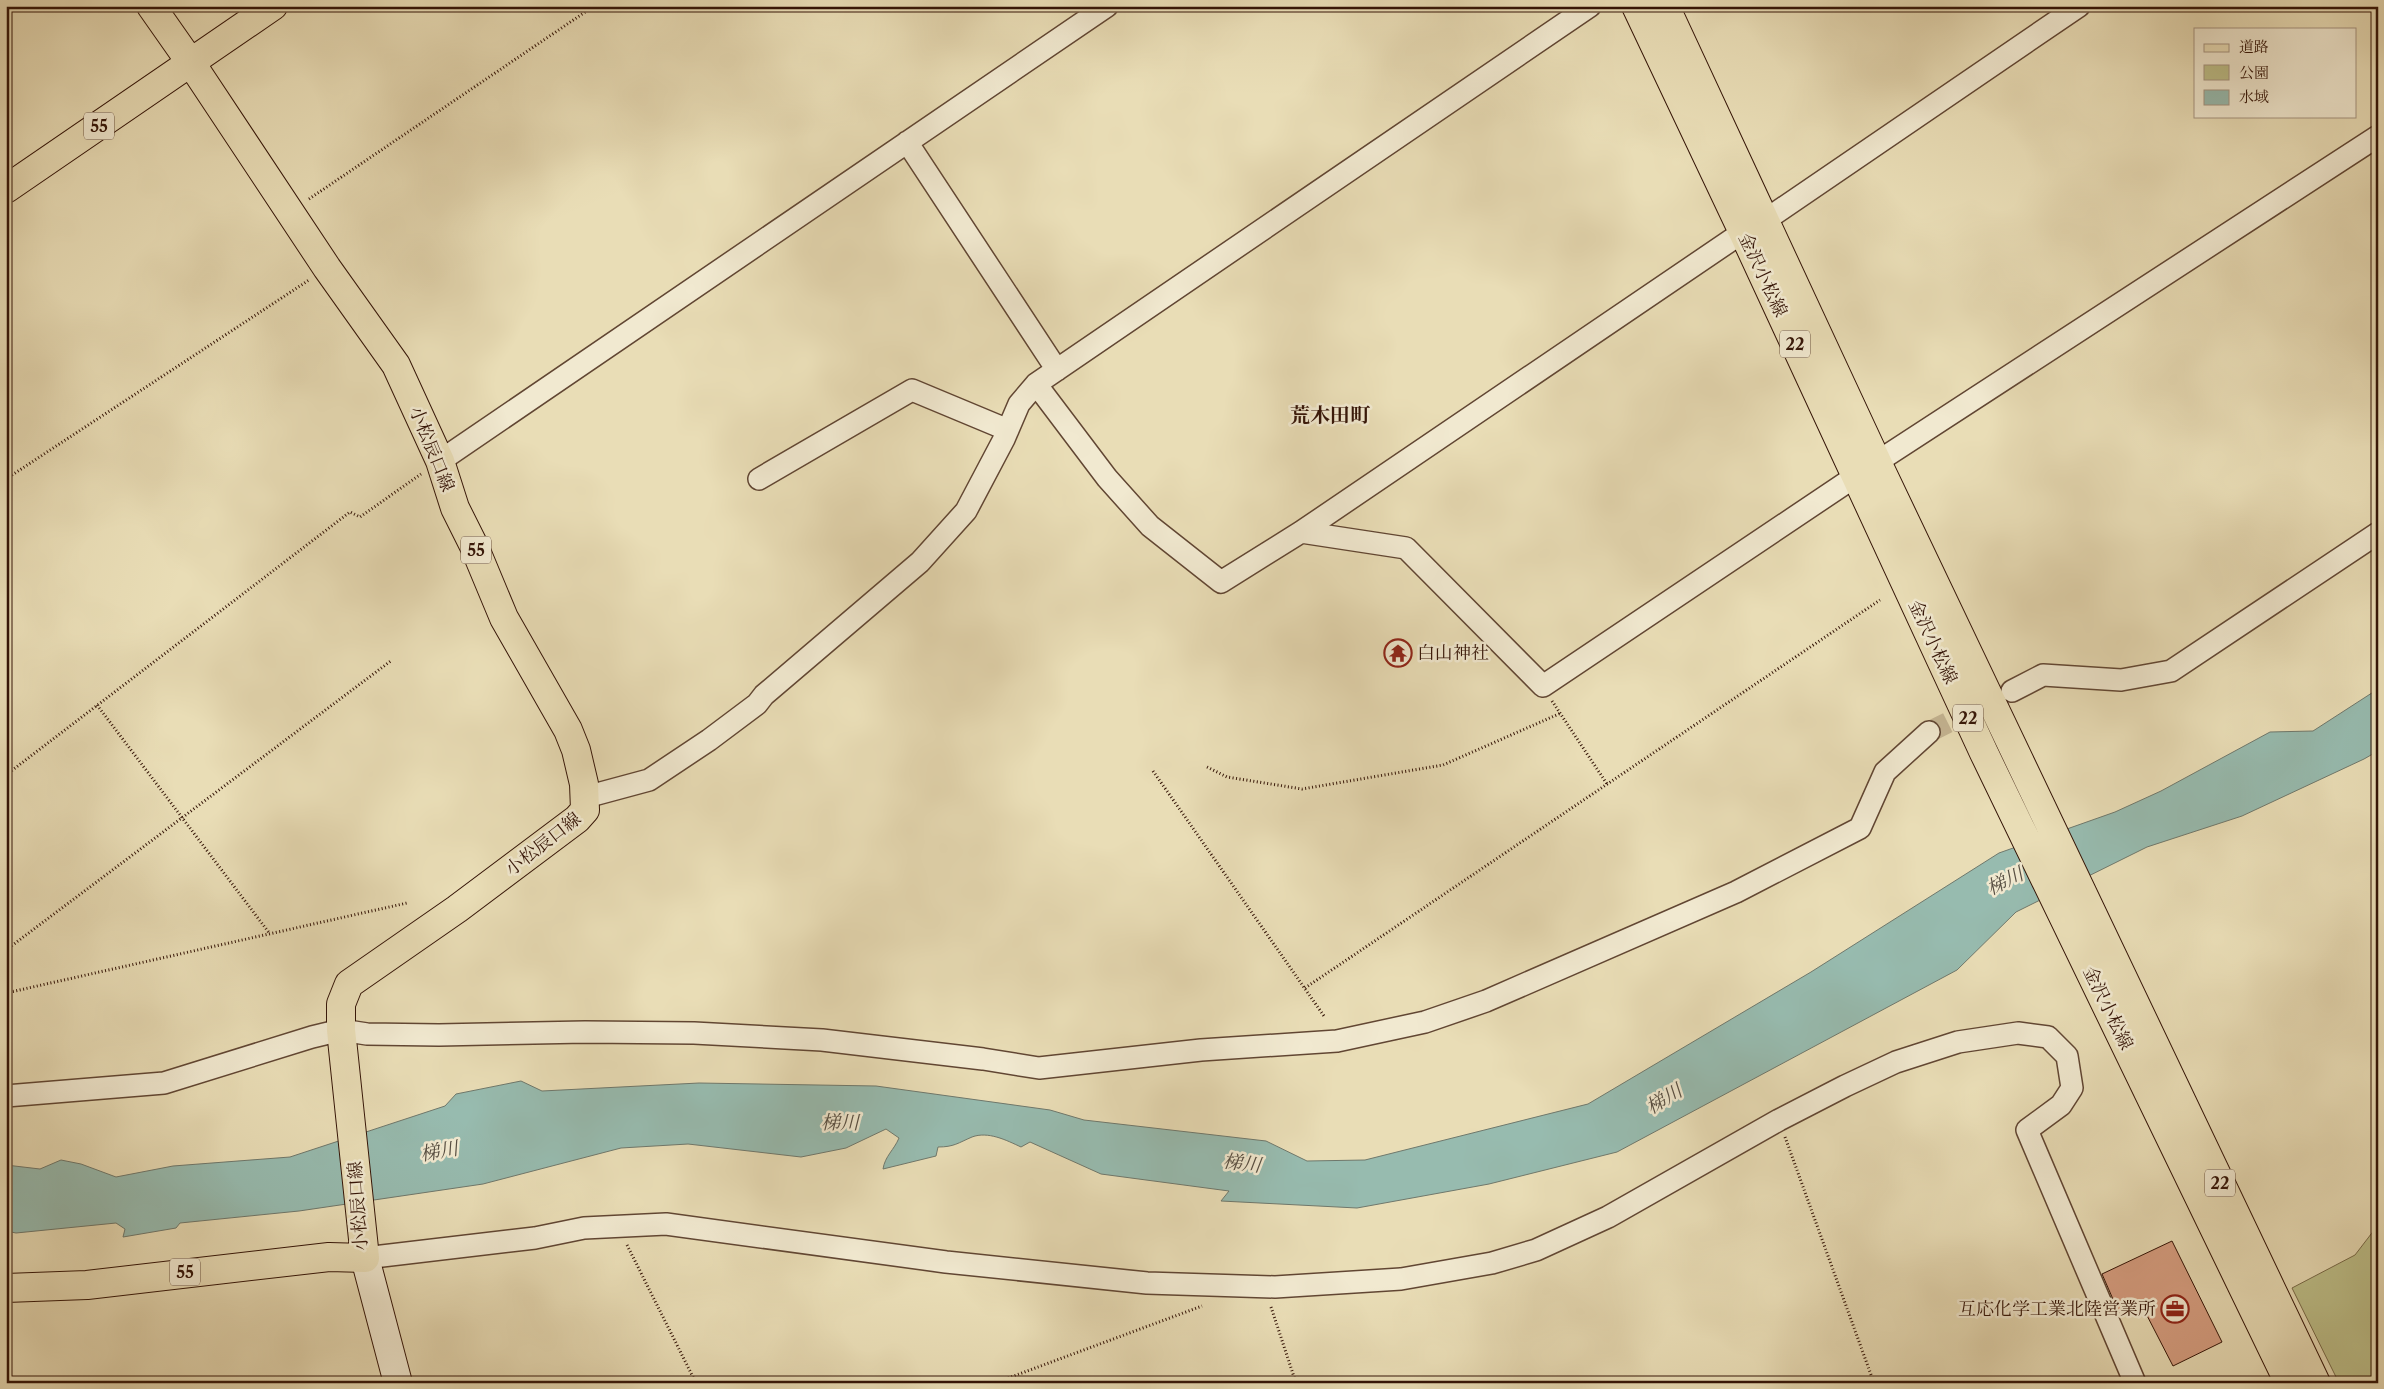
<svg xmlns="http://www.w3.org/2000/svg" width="2384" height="1389" viewBox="0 0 2384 1389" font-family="'Libre Caslon Text','Noto Serif JP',serif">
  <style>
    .green { fill: #bdbf89; stroke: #786a48 }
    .water { fill: #97bbaf; stroke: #6f786c }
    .building { fill: #d69e81; stroke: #341407 }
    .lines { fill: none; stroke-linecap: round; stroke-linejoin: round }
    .minor-tunnel { stroke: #c5b593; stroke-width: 21; stroke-dasharray: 21 11; stroke-linecap: butt }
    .minor-casing { stroke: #614633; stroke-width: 24 }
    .secondary-casing { stroke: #341407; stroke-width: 30 }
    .primary-casing { stroke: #341407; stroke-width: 30 }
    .path { stroke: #341407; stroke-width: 3; stroke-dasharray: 1 2.5; stroke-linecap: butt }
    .minor { stroke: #f1e9d0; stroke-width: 21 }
    .secondary { stroke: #f1e9d0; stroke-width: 28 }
    .primary { stroke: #e9ddb6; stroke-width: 28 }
    .labels { text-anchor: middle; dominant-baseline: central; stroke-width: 5; stroke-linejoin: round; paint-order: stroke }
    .shield { fill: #f1e9d0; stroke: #6d5443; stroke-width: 1 }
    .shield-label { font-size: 16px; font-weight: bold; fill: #341407 }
    .street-label { font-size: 18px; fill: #341407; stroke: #f1e9d0 }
    .poi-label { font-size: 18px; fill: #341407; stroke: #f1e9d0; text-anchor: start }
    .water-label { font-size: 19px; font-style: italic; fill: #574e42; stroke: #f1e9d0 }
    .quarter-label { font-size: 20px; font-weight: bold; fill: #341407; stroke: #f1e9d0 }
  </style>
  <rect width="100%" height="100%" fill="#e9ddb6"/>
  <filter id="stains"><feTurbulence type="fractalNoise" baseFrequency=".004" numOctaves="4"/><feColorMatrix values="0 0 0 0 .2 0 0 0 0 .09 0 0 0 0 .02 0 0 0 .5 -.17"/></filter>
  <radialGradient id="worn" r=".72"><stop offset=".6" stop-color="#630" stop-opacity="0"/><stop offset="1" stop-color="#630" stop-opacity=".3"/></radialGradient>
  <path class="green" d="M2378,1225V1383H2339L2292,1288L2355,1255Z"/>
  <path class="water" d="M2378,689V751L2364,759L2242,816L2147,847L2016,912L1957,970L1617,1152L1489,1184L1357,1208L1221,1201L1229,1191L1101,1174L1030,1142L1021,1147C1006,1140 988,1131 972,1137C958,1143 954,1147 938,1147L936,1156L883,1169C885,1156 894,1150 899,1138L886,1129L846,1148L801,1157L688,1144L621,1148L483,1184L299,1211L180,1223L176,1228L123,1237L125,1229L116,1223L16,1233L6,1231V1165L40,1169L61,1160L81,1164L116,1177L173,1166L290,1157L445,1106L456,1094L521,1081L542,1091L699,1083L876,1086L1050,1110L1084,1120L1266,1141L1307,1161L1365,1160L1588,1104L1811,972L1999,853L2115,812L2161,791L2270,732L2313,731Z"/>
  <path class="building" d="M2172,1241L2222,1342L2173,1366L2140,1302L2119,1313L2102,1274Z"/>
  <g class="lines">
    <path class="minor-tunnel" d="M1929,732L2005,694"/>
    <g class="minor-casing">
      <path id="minor" d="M907,142L1057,370
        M1764,221L2079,6
        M1036,384L1107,478L1150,526L1221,582L1301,532L1743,232
        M440,461L1107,6
        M1877,462L2378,136
        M759,479L912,390L1008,430
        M1301,532L1406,548L1543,686L1856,476
        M2012,691L2043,675L2121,680L2171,671L2378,533
        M586,797L649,780L709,740L757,704L764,695L920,562L966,511L1004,439L1019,404L1036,384L1590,6
        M6,1096L164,1083L312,1037L341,1030L367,1034L439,1035L585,1032L694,1033L822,1040L983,1059L1039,1068L1201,1050L1337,1041L1425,1022L1486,1001L1736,892L1860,828L1885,772L1929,732
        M365,1258L535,1238L584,1228L666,1224L946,1262L1147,1283L1275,1287L1401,1279L1492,1263L1536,1250L1608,1217L1779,1120L1845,1086L1896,1062L1958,1042L2018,1033L2048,1037L2067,1056L2072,1088L2061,1105L2027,1130L2135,1383"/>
    </g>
    <g class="secondary-casing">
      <path id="secondary" d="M365,1258L398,1383"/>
    </g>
    <g class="primary-casing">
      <path id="primary" d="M1636,6L1743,232L1984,753L2289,1383
        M1665,6L1877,462L2316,1383
        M6,189L273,6
        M6,1288L87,1285L329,1257L365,1258L341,1030V1004L349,984L457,909L577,819L585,810L584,784L576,750L568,730L504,618L474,546L455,508L440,461L396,365L327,268L191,63L151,6"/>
    </g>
    <path class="path" d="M309,199L594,6
      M6,479L309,280
      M1552,701L1607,784
      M97,705L270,934
      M1207,767L1227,777L1302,789L1443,765L1561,713
      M1153,771L1324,1016
      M6,775L350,512L360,517L421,474
      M6,950L392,660
      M1305,988L1880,600
      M6,993L407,903
      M1785,1137L1874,1383
      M627,1245L696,1383
      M1271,1307L1296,1383
      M995,1383L1202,1306"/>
    <use href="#minor" class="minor"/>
    <use href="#secondary" class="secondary"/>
    <use href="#primary" class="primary"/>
  </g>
  <defs>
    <g id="temple-ring" transform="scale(1.4375)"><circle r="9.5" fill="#f1e9d0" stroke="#8f2418" stroke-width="1.5"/><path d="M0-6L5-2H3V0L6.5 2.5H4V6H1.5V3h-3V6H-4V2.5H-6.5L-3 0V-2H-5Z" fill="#8f2418"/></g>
    <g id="office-ring" transform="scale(1.4375)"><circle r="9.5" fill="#f1e9d0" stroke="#8f2418" stroke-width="1.5"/><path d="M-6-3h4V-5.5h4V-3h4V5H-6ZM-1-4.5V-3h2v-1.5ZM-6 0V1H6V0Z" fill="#8f2418"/></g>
  </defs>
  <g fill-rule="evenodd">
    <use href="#temple-ring" x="1398" y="653"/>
    <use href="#office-ring" x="2175" y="1309"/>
  </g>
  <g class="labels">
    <g class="shield">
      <rect x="84" y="112.5" width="30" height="27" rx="4"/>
      <rect x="1780" y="330.5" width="30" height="27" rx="4"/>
      <rect x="461" y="536.5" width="30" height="27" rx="4"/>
      <rect x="1953" y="704.5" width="30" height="27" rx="4"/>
      <rect x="2205" y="1169.5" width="30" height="27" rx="4"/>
      <rect x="170" y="1258.5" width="30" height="27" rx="4"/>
    </g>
    <g class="shield-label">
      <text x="99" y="126">55</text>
      <text x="1795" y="344">22</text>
      <text x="476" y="550">55</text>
      <text x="1968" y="718">22</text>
      <text x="2220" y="1183">22</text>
      <text x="185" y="1272">55</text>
    </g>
    <g class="street-label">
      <text transform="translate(1763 275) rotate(65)">金沢小松線</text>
      <text transform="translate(432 449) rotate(68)">小松辰口線</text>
      <text transform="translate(1933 642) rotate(65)">金沢小松線</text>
      <text transform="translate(543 844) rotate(-38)">小松辰口線</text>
      <text transform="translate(2108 1008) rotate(64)">金沢小松線</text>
      <text transform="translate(358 1206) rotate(-94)">小松辰口線</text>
    </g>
    <g class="poi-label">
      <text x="1417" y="653">白山神社</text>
      <text x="2156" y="1309" text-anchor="end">互応化学工業北陸営業所</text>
    </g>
    <g class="water-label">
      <text transform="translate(2005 881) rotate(-26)">梯川</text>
      <text transform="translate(1664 1099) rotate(-32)">梯川</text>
      <text x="840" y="1122">梯川</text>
      <text transform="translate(439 1151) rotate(-10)">梯川</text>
      <text transform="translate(1242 1163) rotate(7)">梯川</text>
    </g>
    <g class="quarter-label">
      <text x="1330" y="415">荒木田町</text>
    </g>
  </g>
  <rect width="2384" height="1389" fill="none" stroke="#e9ddb6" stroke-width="25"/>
  <rect x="8" y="8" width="2369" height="1374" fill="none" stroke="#341407" stroke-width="2.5"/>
  <rect x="12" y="12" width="2359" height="1364" fill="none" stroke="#341407"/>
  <rect x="2194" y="28" width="162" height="90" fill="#f1e9d0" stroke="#a59480"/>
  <rect x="2204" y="44" width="25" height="8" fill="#e9ddb6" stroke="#a59480"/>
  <text x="2239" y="52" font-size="15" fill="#341407">道路</text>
  <rect x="2204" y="65" width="25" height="15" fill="#bdbf89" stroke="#a59480"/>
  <text x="2239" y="78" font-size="15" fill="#341407">公園</text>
  <rect x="2204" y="90" width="25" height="15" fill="#97bbaf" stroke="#a59480"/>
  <text x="2239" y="102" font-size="15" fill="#341407">水域</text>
  <rect width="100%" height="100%" filter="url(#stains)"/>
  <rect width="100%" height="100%" fill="url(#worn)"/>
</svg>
